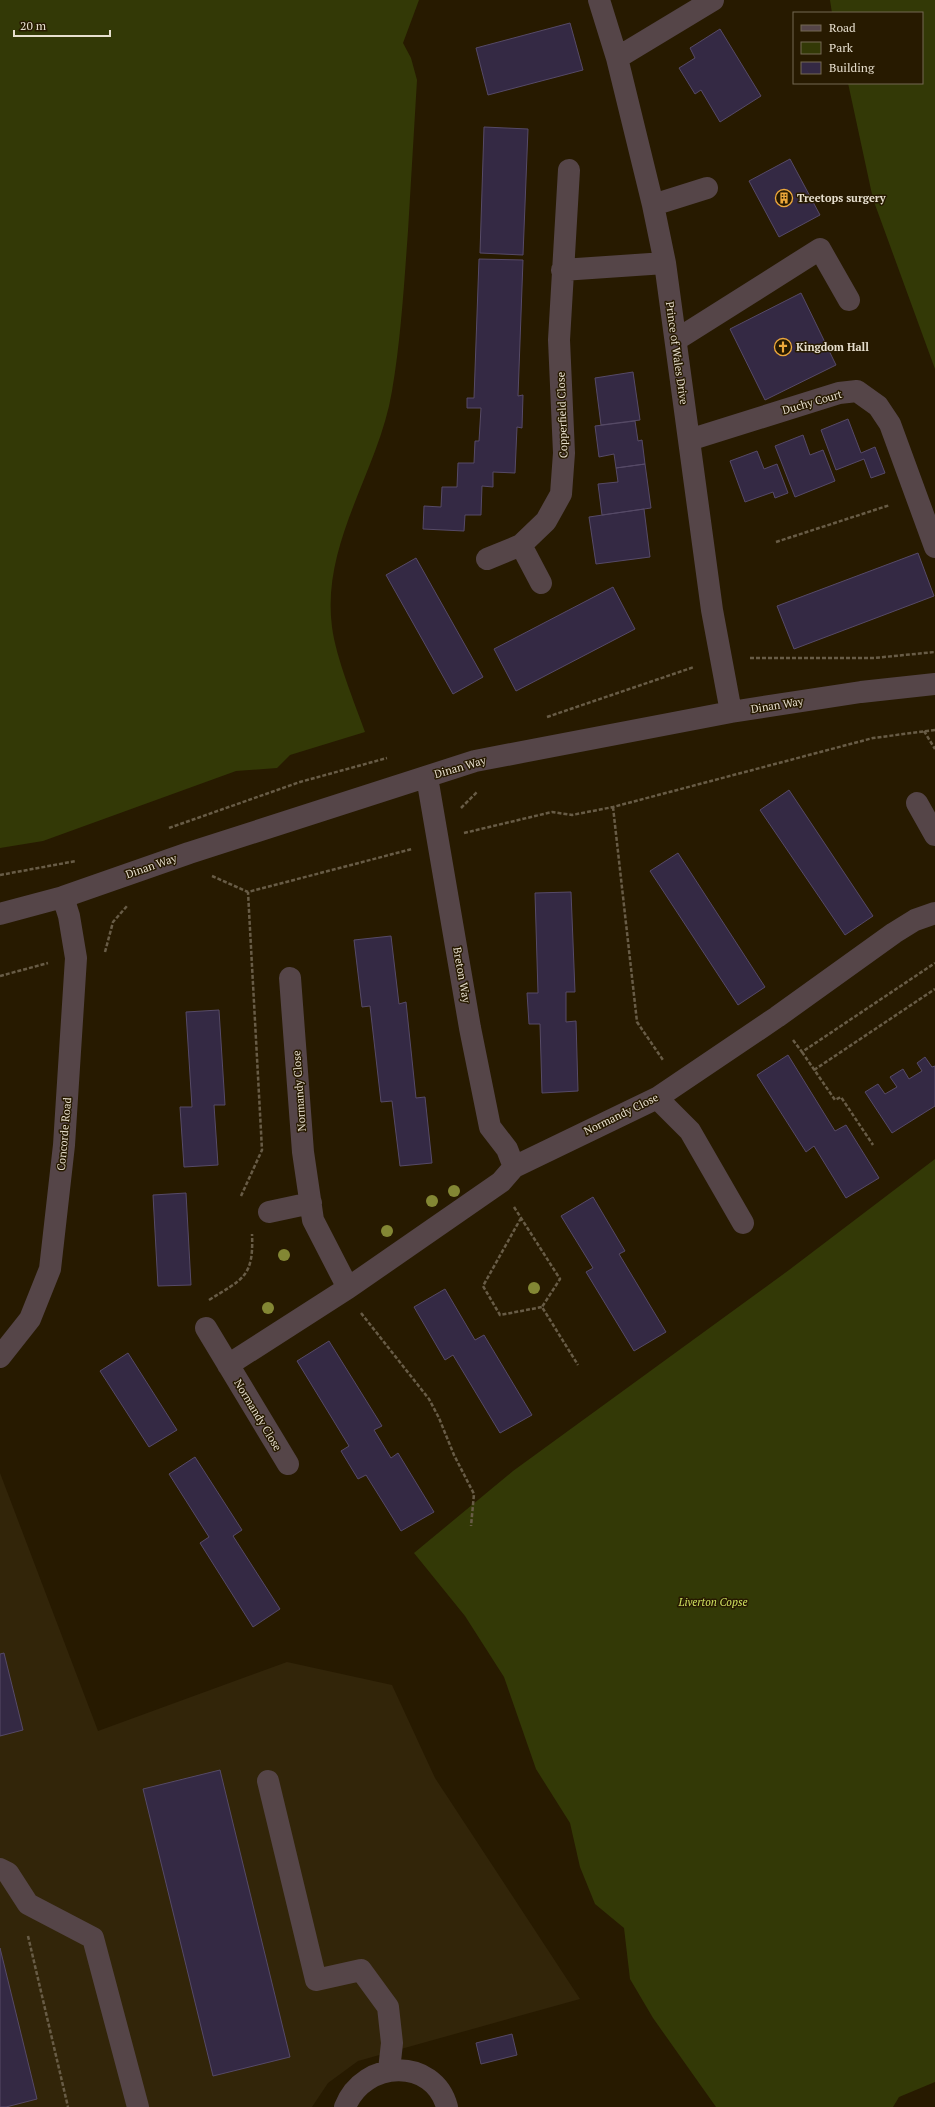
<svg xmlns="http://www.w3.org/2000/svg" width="935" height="2107" viewBox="0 0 935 2107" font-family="'PT Serif',serif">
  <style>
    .built { fill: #322509 }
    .green { fill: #333906 }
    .building { fill: #342944; stroke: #564a67 }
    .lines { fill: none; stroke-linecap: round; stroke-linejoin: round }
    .path { stroke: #685c46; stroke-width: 2.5; stroke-dasharray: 4 2; stroke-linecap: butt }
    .minor { stroke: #554548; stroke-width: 22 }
    .tree { fill: #838734 }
    .labels { text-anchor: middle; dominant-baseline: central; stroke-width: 3; stroke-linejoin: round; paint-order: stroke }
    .poi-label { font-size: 11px; font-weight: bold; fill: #e7dfce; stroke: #271a00; text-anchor: start }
    .street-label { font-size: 11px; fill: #e7dfce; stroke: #271a00 }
    .park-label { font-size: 11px; font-style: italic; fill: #cee05f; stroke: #271a00 }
  </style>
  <rect width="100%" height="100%" fill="#271a00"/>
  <path class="built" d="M0,1473L98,1731L287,1662L392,1685L435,1778L580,1999L358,2061L328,2083L312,2107H0Z"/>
  <path class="green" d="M0,0H419L403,43L411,58L417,80C414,130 411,181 408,231C404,285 401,338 392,391C379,471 321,542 332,627C336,658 354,701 365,732L290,755L277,768L236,771L43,841L0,848Z
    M830,0H935V369L873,199L848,83H922V13H832Z
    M935,1159V2082L899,2097L893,2107H716L653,2018L630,1979L624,1928L595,1904L580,1867L570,1823L536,1769L504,1677L465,1616L414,1553L513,1471L789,1270Z"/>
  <path class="building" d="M570,23L583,70L488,95L476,48Z
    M720,29L761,96L720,122L701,90L695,94L679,68L695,58L690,48Z
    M484,127L528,129L523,255L480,253Z
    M790,159L820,215L779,237L749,181Z
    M479,259L523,260L518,396L523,395L522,428L517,427L515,473L493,472V487L482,486L481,515H465L464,531L423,529L424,506L441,507L442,487H457L458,463H474L475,441H479L481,408H467V398H474Z
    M801,293L836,365L765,400L730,329Z
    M633,372L640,420L601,425L595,378Z
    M848,419L861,453L875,447L885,473L871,478L864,459L836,470L821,430Z
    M635,421L638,441L642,440L645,464L616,468L614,454L599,457L595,426Z
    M803,435L810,455L823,450L835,481L795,497L775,446Z
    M757,451L764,469L777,464L788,493L775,498L773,492L745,502L730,461Z
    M645,464L651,508L602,515L598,484L618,482L616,468Z
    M644,509L650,557L596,564L589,517Z
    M918,553L934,596L794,649L777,606Z
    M416,558L483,677L453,694L386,575Z
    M613,587L635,629L516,691L494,649Z
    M789,790L873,916L845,935L760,810Z
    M678,853L765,987L738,1005L650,871Z
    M571,892L575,992H566V1022L576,1021L578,1091L542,1093L540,1024H529L527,993H538L535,893Z
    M391,936L399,1004L406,1002L416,1098L425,1097L432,1163L400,1166L392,1101L381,1102L370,1006L362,1007L354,940Z
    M219,1010L225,1105H214L218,1165L184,1167L180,1107H192L186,1012Z
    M788,1055L835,1131L846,1125L879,1178L846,1198L814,1146L806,1152L757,1075Z
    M925,1057L932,1067L935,1066V1106L892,1133L865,1092L878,1084L885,1094L897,1087L890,1077L903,1069L909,1079L922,1071L917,1063Z
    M186,1193L191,1285L158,1286L153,1195Z
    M593,1197L625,1251L619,1254L666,1332L634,1351L586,1272L593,1268L561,1216Z
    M445,1289L475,1340L484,1335L532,1415L500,1433L453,1355L445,1360L414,1307Z
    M329,1341L382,1426L374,1430L391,1458L398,1453L434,1512L401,1531L366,1475L358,1479L341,1451L349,1446L297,1361Z
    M128,1353L177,1430L149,1447L100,1371Z
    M195,1457L242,1530L233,1536L280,1609L253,1627L200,1543L209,1537L169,1474Z
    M4,1653L23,1730L0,1736V1654Z
    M220,1770L290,2057L213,2076L143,1789Z
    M0,1948L37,2099L6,2107H0Z
    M512,2034L517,2055L481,2064L476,2043Z"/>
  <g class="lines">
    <path class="path" d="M776,542L890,505
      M750,658H874L935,652
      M547,717L694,667
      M924,731L935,749
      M613,807L637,1022L663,1060
      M461,808L477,792
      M169,828L300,782L387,758
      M464,833L552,812L572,815L613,807L873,738L935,730
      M0,875L76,861
      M212,876L248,892L412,849
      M105,952L113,922L127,906
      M0,976L48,963
      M793,1040L802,1052L935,963
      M802,1052L835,1100L841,1097L873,1145
      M814,1070L935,989
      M241,1196L262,1150L248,892
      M514,1207L560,1279L542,1307L578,1365
      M521,1218L483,1286L500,1315L542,1307
      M209,1300C242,1279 254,1278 252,1234
      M361,1313L429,1399L439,1418L454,1455L474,1494L471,1526
      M28,1936L68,2107"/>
    <path class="minor" d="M599,0L617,58L653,205L665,263L712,610L731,712
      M617,58L713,0
      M653,205L707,188
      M562,270L665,263
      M676,340L820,249L849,300
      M689,440L839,393L857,391L878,406L890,424L935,547
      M521,545L541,583
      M487,559L521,545L546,521L561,494L564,453L559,340L569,170
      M427,777L470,1028L490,1127L507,1149L514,1167
      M917,803L935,835
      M0,914L63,897L189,853L475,761L731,712L861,692L935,684
      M290,978L303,1152L313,1220L348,1288
      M657,1098L690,1131L743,1223
      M269,1212L311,1203
      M206,1328L288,1464
      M0,1357L30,1319L50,1269L64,1145L76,958L69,916L63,897
      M228,1365L348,1288L501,1182L514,1167L657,1098L777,1017L894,933L915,920L935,913
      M268,1781L316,1980L361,1970L388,2007L392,2043L389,2070
      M0,1869L8,1873L28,1904L93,1938L138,2107
      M345,2107C364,2059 434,2057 447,2107"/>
  </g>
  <g class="tree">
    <circle cx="454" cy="1191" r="6"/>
    <circle cx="432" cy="1201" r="6"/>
    <circle cx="387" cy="1231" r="6"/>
    <circle cx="284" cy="1255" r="6"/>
    <circle cx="534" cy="1288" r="6"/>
    <circle cx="268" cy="1308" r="6"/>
  </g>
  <defs>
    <g id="building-ring" transform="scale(0.9)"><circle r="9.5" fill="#271a00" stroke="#eda83b" stroke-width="1.5"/><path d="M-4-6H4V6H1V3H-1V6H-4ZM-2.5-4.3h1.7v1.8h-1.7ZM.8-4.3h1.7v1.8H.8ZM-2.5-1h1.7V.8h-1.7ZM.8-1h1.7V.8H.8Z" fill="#eda83b"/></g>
    <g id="church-ring" transform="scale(0.9)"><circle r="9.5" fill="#271a00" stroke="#eda83b" stroke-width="1.5"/><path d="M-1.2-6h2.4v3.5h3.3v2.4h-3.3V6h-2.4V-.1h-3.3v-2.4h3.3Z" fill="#eda83b"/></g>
  </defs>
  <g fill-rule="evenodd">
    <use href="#building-ring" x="784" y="198"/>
    <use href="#church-ring" x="783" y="347"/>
  </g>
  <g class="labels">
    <g class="poi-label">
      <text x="797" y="198">Treetops surgery</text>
      <text x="796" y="347">Kingdom Hall</text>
    </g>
    <g class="street-label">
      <text transform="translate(677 353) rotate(82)">Prince of Wales Drive</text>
      <text transform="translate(812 402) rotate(-16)">Duchy Court</text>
      <text transform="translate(562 415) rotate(-92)">Copperfield Close</text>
      <text transform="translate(777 705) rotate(-9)">Dinan Way</text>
      <text transform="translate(460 767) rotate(-16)">Dinan Way</text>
      <text transform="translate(151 866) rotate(-19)">Dinan Way</text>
      <text transform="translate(462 975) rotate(80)">Breton Way</text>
      <text transform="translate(299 1091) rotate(-94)">Normandy Close</text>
      <text transform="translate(621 1114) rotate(-26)">Normandy Close</text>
      <text transform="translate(64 1134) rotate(-85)">Concorde Road</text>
      <text transform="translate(258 1415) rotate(59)">Normandy Close</text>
    </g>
    <g class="park-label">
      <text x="713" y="1602">Liverton Copse</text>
    </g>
  </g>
  <rect x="793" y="12" width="130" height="72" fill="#271a00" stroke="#746952"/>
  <rect x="801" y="25" width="20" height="6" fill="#554548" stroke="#746952"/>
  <text x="829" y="32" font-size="12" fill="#e7dfce">Road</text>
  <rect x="801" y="42" width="20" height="12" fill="#333906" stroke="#746952"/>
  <text x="829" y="52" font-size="12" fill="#e7dfce">Park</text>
  <rect x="801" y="62" width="20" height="12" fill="#342944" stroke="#746952"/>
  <text x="829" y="72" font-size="12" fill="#e7dfce">Building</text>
  <path d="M14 30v6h96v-6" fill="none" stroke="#e7dfce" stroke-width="2"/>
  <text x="20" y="30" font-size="12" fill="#e7dfce" stroke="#271a00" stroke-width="3" paint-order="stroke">20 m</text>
</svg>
